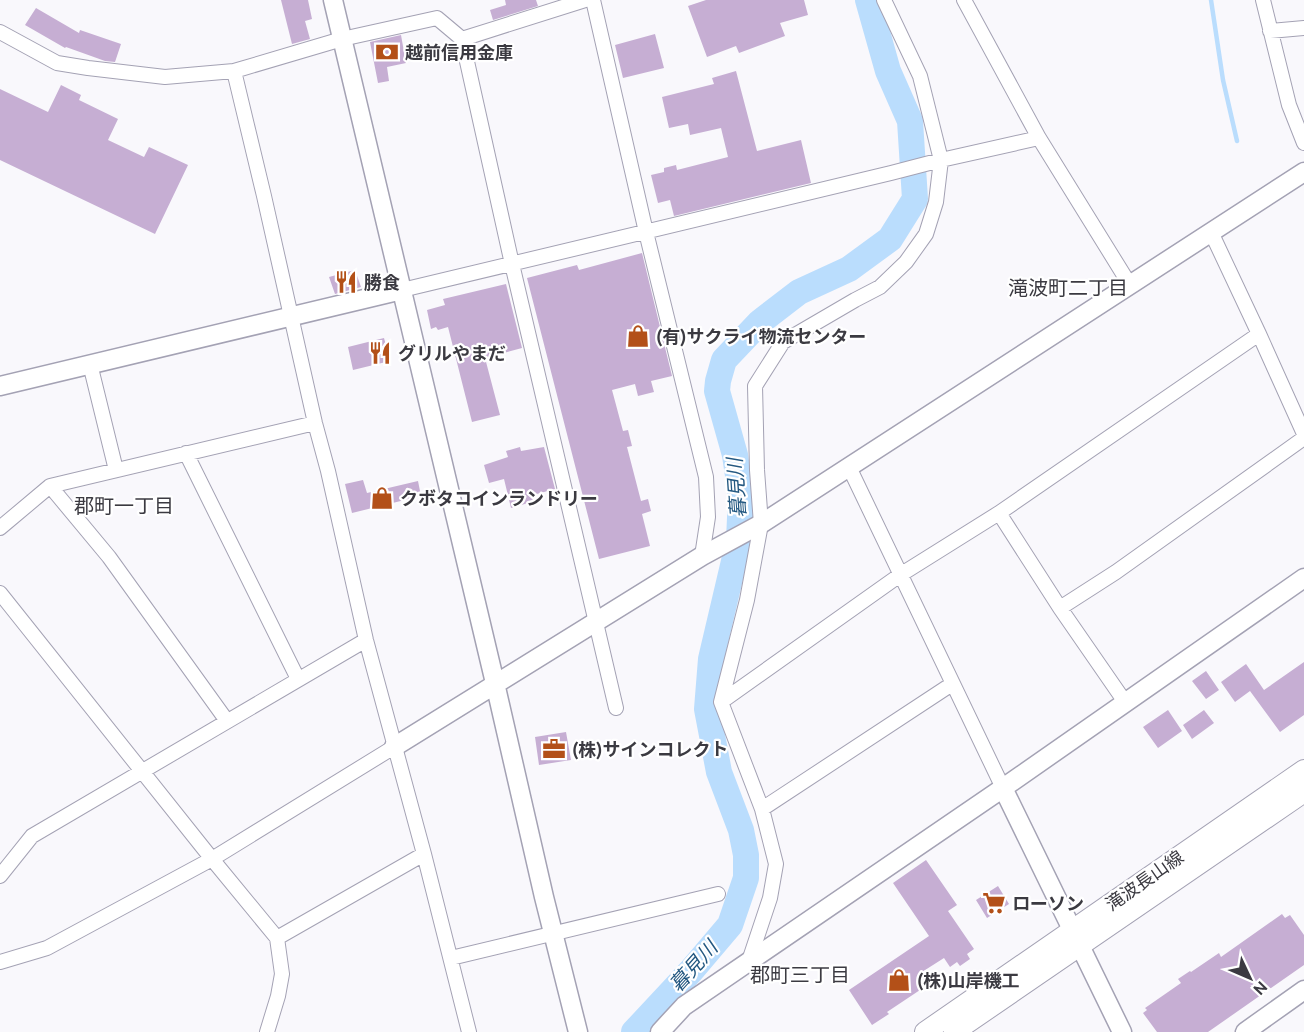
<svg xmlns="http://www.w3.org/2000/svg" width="1304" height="1032" viewBox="0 0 1304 1032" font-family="Ubuntu,'Noto Sans JP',sans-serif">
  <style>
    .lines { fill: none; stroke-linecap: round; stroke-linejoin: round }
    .stream { stroke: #baddfd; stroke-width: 4.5 }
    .river { stroke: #baddfd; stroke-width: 26 }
    .building { fill: #c6aed3 }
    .minor-casing { stroke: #a4a2b4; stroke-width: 16 }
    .tertiary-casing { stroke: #a4a2b4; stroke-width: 21 }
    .secondary-casing { stroke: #a4a2b4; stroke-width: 22 }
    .minor { stroke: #fff; stroke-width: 14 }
    .tertiary { stroke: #fff; stroke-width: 18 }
    .secondary { stroke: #fff; stroke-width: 20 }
    .labels { text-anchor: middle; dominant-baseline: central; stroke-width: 4.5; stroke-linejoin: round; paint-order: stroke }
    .poi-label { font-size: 18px; font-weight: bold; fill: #3b3a41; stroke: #fff; text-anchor: start }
    .street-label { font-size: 18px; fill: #3b3a41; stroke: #fff }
    .neighbourhood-label { font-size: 20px; fill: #3b3a41; stroke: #fff }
    .water-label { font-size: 20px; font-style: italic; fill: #235881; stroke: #fff }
  </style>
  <rect width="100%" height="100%" fill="#f9f8fc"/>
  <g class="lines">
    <path class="stream" d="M1211,0L1223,80L1237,141"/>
    <path class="river" d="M634,1032L691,971L730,925L746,878V855L741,830L719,772L707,709L711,659L739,540L741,496L735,455L717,391L718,381L724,360L760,322L799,292L849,269L890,239L915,199L910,121L888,71L868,0"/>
  </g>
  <path class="building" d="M281,0H308L312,19L305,21L310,39L292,44Z
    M505,0H536L538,6L493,20L490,10L506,5Z
    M706,0H804L808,15L780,23L785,36L739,53L736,46L707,57L688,6Z
    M36,8L79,33L80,30L121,44L115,62L105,61L66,47L65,48L25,25Z
    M655,34L664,68L623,78L615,45Z
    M401,35L406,63L387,67L389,81L378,83L370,42Z
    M736,71L757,151L801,140L811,183L674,216L670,200L658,203L651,175L664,172V168L676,165L677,170L728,157L721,128L690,135L688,124L669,128L662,97L714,84L712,78Z
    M61,85L81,95L79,100L118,119L108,140L144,157L149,147L188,165L155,234L0,160V89L48,112Z
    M642,253L672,376L651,381L654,392L638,396L635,384L612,390L623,431L628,430L632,446L627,447L641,501L648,499L651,511L642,514L650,546L599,559L527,278L577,265L579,270Z
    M355,270L361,287L335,294L329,277Z
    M506,284L522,348L485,358L500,415L472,422L448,327L438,330L436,327L431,329L427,310L445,305L443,299Z
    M384,338L390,361L353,370L348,347Z
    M520,447L521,451L544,447L555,489L533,495L535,501L511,508L504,479L489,483L484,465L508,457L506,451Z
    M363,480L367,493L418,481L421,496L352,513L345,484Z
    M1304,662V715L1280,732L1250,691L1235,702L1221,682L1246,664L1264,690Z
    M1206,671L1219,690L1206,699L1192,681Z
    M1168,710L1182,731L1158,748L1143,727Z
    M1204,710L1214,723L1192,739L1183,725Z
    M566,732L571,760L539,765L535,737Z
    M926,860L957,905L948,911L974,949L967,954L970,959L960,966L957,962L950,967L944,958L922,972L929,984L887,1012L889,1014L872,1025L849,990L929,936L893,883Z
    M998,886L1009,904L987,918L976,900Z
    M1282,914L1285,918L1290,915L1304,935V965L1208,1032H1157L1143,1013L1147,1010L1145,1008L1181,983L1178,979L1190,971L1191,972L1219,953L1221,957Z"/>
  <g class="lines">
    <g class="minor-casing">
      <path id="minor" d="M593,0L646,232L706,477L708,517L702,556
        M964,0L1039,138L1130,285
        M1263,0L1289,105L1304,143
        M1270,31L1304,28
        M0,32L57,63L88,68L165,77L234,71L342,39L437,18L462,39L585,0
        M462,39L512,264L616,708
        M234,71L264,196L315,423L328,471L366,640L424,854L469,1032
        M1211,232L1259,334L1304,434
        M402,290L891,173L941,160L1039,138
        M90,364L116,470
        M186,453L298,679
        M849,467L1003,788
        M50,486L109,557L227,721
        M999,513L1060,608L1125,702
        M0,528L50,486L315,423
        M0,593L212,859L277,938L282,974L278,996L267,1032
        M1060,608L1116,572L1304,438
        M721,702L900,575L999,513L1259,334
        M762,809L952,684
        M0,876L32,836L366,640
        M277,938L424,854
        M451,958L718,894
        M749,961L770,898L776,864L762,809L721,702L747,600L761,524L757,470L755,386L783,342L855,300L880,287L906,262L926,234L936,202L941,160L920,76L884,0
        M0,962L47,948L212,859L394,747"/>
    </g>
    <g class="tertiary-casing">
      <path id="tertiary" d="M333,0L495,683L544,897L578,1032
        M0,386L402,290
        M394,747L702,556L761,524L1304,172
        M1003,788L1122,1032
        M660,1032L684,1006L1003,788L1304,578
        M1245,1032L1304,990"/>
    </g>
    <g class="secondary-casing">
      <path id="secondary" d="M925,1032L1304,770
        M954,1032L1304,792"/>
    </g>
    <use href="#minor" class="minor"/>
    <use href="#tertiary" class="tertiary"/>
    <use href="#secondary" class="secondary"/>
  </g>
  <defs>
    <g id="bank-bare" transform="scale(1.8)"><path d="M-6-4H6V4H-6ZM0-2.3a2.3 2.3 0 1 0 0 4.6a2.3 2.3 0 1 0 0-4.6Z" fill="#b35018" stroke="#fff" stroke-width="2.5" paint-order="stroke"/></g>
    <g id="restaurant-bare" transform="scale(1.8)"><path d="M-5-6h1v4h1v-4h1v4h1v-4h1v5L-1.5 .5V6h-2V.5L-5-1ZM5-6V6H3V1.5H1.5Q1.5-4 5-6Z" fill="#b35018" stroke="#fff" stroke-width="2.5" paint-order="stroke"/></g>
    <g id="shop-bare" transform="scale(1.8)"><path d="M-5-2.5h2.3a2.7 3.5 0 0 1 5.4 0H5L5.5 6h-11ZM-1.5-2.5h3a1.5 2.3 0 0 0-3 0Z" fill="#b35018" stroke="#fff" stroke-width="2.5" paint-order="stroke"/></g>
    <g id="office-bare" transform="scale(1.8)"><path d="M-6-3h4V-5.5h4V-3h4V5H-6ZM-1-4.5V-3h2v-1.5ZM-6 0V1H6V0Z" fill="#b35018" stroke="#fff" stroke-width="2.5" paint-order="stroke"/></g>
    <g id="supermarket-bare" transform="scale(1.8)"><path d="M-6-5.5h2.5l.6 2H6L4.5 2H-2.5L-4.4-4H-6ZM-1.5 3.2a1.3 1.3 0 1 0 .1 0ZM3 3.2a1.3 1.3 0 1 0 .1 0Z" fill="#b35018" stroke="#fff" stroke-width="2.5" paint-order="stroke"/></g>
  </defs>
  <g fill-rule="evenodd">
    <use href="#bank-bare" x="387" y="52"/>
    <use href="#restaurant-bare" x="346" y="282"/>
    <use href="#shop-bare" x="638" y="336"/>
    <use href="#restaurant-bare" x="380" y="353"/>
    <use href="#shop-bare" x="382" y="498"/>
    <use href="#office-bare" x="554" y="749"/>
    <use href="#supermarket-bare" x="994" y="903"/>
    <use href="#shop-bare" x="899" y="980"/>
  </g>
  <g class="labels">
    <g class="poi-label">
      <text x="405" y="52">越前信用金庫</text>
      <text x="364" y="282">勝食</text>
      <text x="656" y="336">(有)サクライ物流センター</text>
      <text x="398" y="353">グリルやまだ</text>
      <text x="400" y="498">クボタコインランドリー</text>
      <text x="572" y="749">(株)サインコレクト</text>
      <text x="1012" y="903">ローソン</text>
      <text x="917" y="980">(株)山岸機工</text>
    </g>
    <g class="street-label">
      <text transform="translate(1144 880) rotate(-35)">滝波長山線</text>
    </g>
    <g class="neighbourhood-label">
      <text x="1068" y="287">滝波町二丁目</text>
      <text x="124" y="505">郡町一丁目</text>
      <text x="800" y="974">郡町三丁目</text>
    </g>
    <g class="water-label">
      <text transform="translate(736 488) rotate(-94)">暮見川</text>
      <text transform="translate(693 966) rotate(-48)">暮見川</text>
    </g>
  </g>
  <g transform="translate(1250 978) rotate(134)" stroke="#ffffff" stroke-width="4.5" paint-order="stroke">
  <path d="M0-4.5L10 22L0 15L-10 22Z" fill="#3b3a41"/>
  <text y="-9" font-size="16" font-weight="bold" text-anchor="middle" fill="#3b3a41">N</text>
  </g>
</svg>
